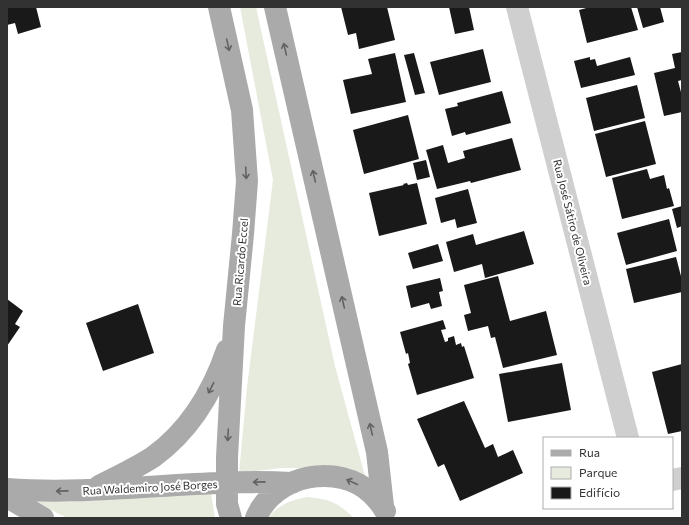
<svg xmlns="http://www.w3.org/2000/svg" width="689" height="525" viewBox="0 0 689 525" font-family="Commissioner,sans-serif">
  <style>
    .green { fill: #e7ebde }
    .building { fill: #191919 }
    .lines { fill: none; stroke-linecap: round; stroke-linejoin: round }
    .minor { stroke: #cfcfcf; stroke-width: 22 }
    .primary { stroke: #aaa; stroke-width: 22 }
    .oneway { stroke: #626262 }
    .labels { text-anchor: middle; dominant-baseline: central; stroke-width: 4; stroke-linejoin: round; paint-order: stroke }
    .street-label { font-size: 11px; fill: #323232; stroke: #fff }
  </style>
  <rect width="100%" height="100%" fill="#fff"/>
  <path class="green" d="M240,7H256L335,366L365,476L340,468H281L239,473L247,387L273,180Z
    M211,492L215,518H67L30,499L68,502Z
    M306,497C330,499 337,502 354,518H268C279,504 290,501 306,497Z"/>
  <path class="building" d="M7,7H36L41,27L18,34L15,23L7,25Z
    M341,7H387L395,40L359,49L356,33L348,35Z
    M449,7H469L474,30L455,34Z
    M590,7H631L638,30L587,43L579,10Z
    M637,7H660L664,22L643,28Z
    M483,49L491,82L439,95L430,62Z
    M682,52V80L678,81L682,96V112L664,116L654,73L675,68L672,54Z
    M395,53L406,102L351,114L343,80L372,74L368,59Z
    M414,53L425,93L415,95L404,55Z
    M590,57V60L595,59L597,66L630,57L635,75L581,88L574,61Z
    M637,85L645,118L594,131L586,98Z
    M502,91L511,123L466,135L465,132L452,136L445,109L458,106L457,103Z
    M408,115L419,159L364,174L353,130Z
    M645,121L656,164L606,177L595,134Z
    M512,138L521,170L471,183L470,181L437,189L426,150L443,145L448,163L465,158L463,151Z
    M426,160L430,177L417,180L413,163Z
    M647,169L650,179L664,175L667,189L669,188L674,206L622,219L612,178Z
    M407,183L408,185L417,183L427,224L379,236L369,193L404,185L403,184Z
    M468,189L477,223L457,228L455,219L441,223L435,198Z
    M682,206V226L677,228L672,209Z
    M669,219L677,251L626,265L617,233Z
    M524,231L534,264L485,278L482,264L454,272L446,242L473,234L476,245Z
    M438,244L443,261L413,269L408,253Z
    M676,257L682,280V292L634,303L626,269Z
    M498,276L510,321L546,311L557,355L503,368L495,337L491,338L488,326L468,331L464,315L471,313L464,285Z
    M440,278L443,291L439,292L442,306L431,309L429,303L411,308L406,286Z
    M7,299L23,311L15,324L20,327L7,346Z
    M138,304L154,353L103,371L86,323Z
    M443,320L446,329L441,330L445,342L448,341V338L454,336L456,345L461,343L462,347L464,346L474,378L417,395L408,364L410,363L408,353L406,354L400,332Z
    M562,363L571,410L508,422L499,374Z
    M682,364V431L668,434L652,372Z
    M464,401L485,448L493,444L498,457L513,450L523,473L460,501L444,464L438,467L417,419Z"/>
  <g class="lines">
    <path class="minor" d="M517,7L628,438
      M672,480L682,478"/>
    <path class="primary" d="M219,7L242,110L247,181L243,234L234,326L227,457V504L231,518
      M275,7L377,452L383,506
      M99,486C117,477 136,468 153,457C189,431 213,391 227,350
      M7,489C102,496 197,478 292,483
      M7,497L43,518
      M256,518C274,474 339,462 372,494C377,500 382,504 385,511"/>
  </g>
  <defs><path id="oneway-shaft" d="M-6 0H5M1.5-3L5.5 0L1.5 3" fill="none" stroke-width="1.6" stroke-linecap="round" stroke-linejoin="round"/></defs>
  <g class="oneway">
    <use href="#oneway-shaft" transform="translate(228 45) rotate(77)"/>
    <use href="#oneway-shaft" transform="translate(285 49) rotate(-103)"/>
    <use href="#oneway-shaft" transform="translate(246 173) rotate(87)"/>
    <use href="#oneway-shaft" transform="translate(314 176) rotate(-103)"/>
    <use href="#oneway-shaft" transform="translate(343 302) rotate(-103)"/>
    <use href="#oneway-shaft" transform="translate(211 388) rotate(117)"/>
    <use href="#oneway-shaft" transform="translate(371 429) rotate(-103)"/>
    <use href="#oneway-shaft" transform="translate(228 435) rotate(93)"/>
    <use href="#oneway-shaft" transform="translate(259 482) rotate(179)"/>
    <use href="#oneway-shaft" transform="translate(352 482) rotate(-155)"/>
    <use href="#oneway-shaft" transform="translate(62 491) rotate(179)"/>
  </g>
  <g class="labels">
    <g class="street-label">
      <text transform="translate(573 222) rotate(76)">Rua José Sátiro de Oliveira</text>
      <text transform="translate(240 262) rotate(-85)">Rua Ricardo Eccel</text>
      <text transform="translate(150 487) rotate(-3)">Rua Waldemiro José Borges</text>
    </g>
  </g>
  <rect width="689" height="525" fill="none" stroke="#323232" stroke-width="16"/>
  <rect x="543" y="437" width="130" height="72" fill="#ffffff" stroke="#adadad"/>
  <rect x="551" y="450" width="20" height="6" fill="#aaaaaa" stroke="#adadad"/>
  <text x="579" y="457" font-size="12" fill="#323232">Rua</text>
  <rect x="551" y="467" width="20" height="12" fill="#e7ebde" stroke="#adadad"/>
  <text x="579" y="477" font-size="12" fill="#323232">Parque</text>
  <rect x="551" y="487" width="20" height="12" fill="#191919" stroke="#adadad"/>
  <text x="579" y="497" font-size="12" fill="#323232">Edifício</text>
</svg>
